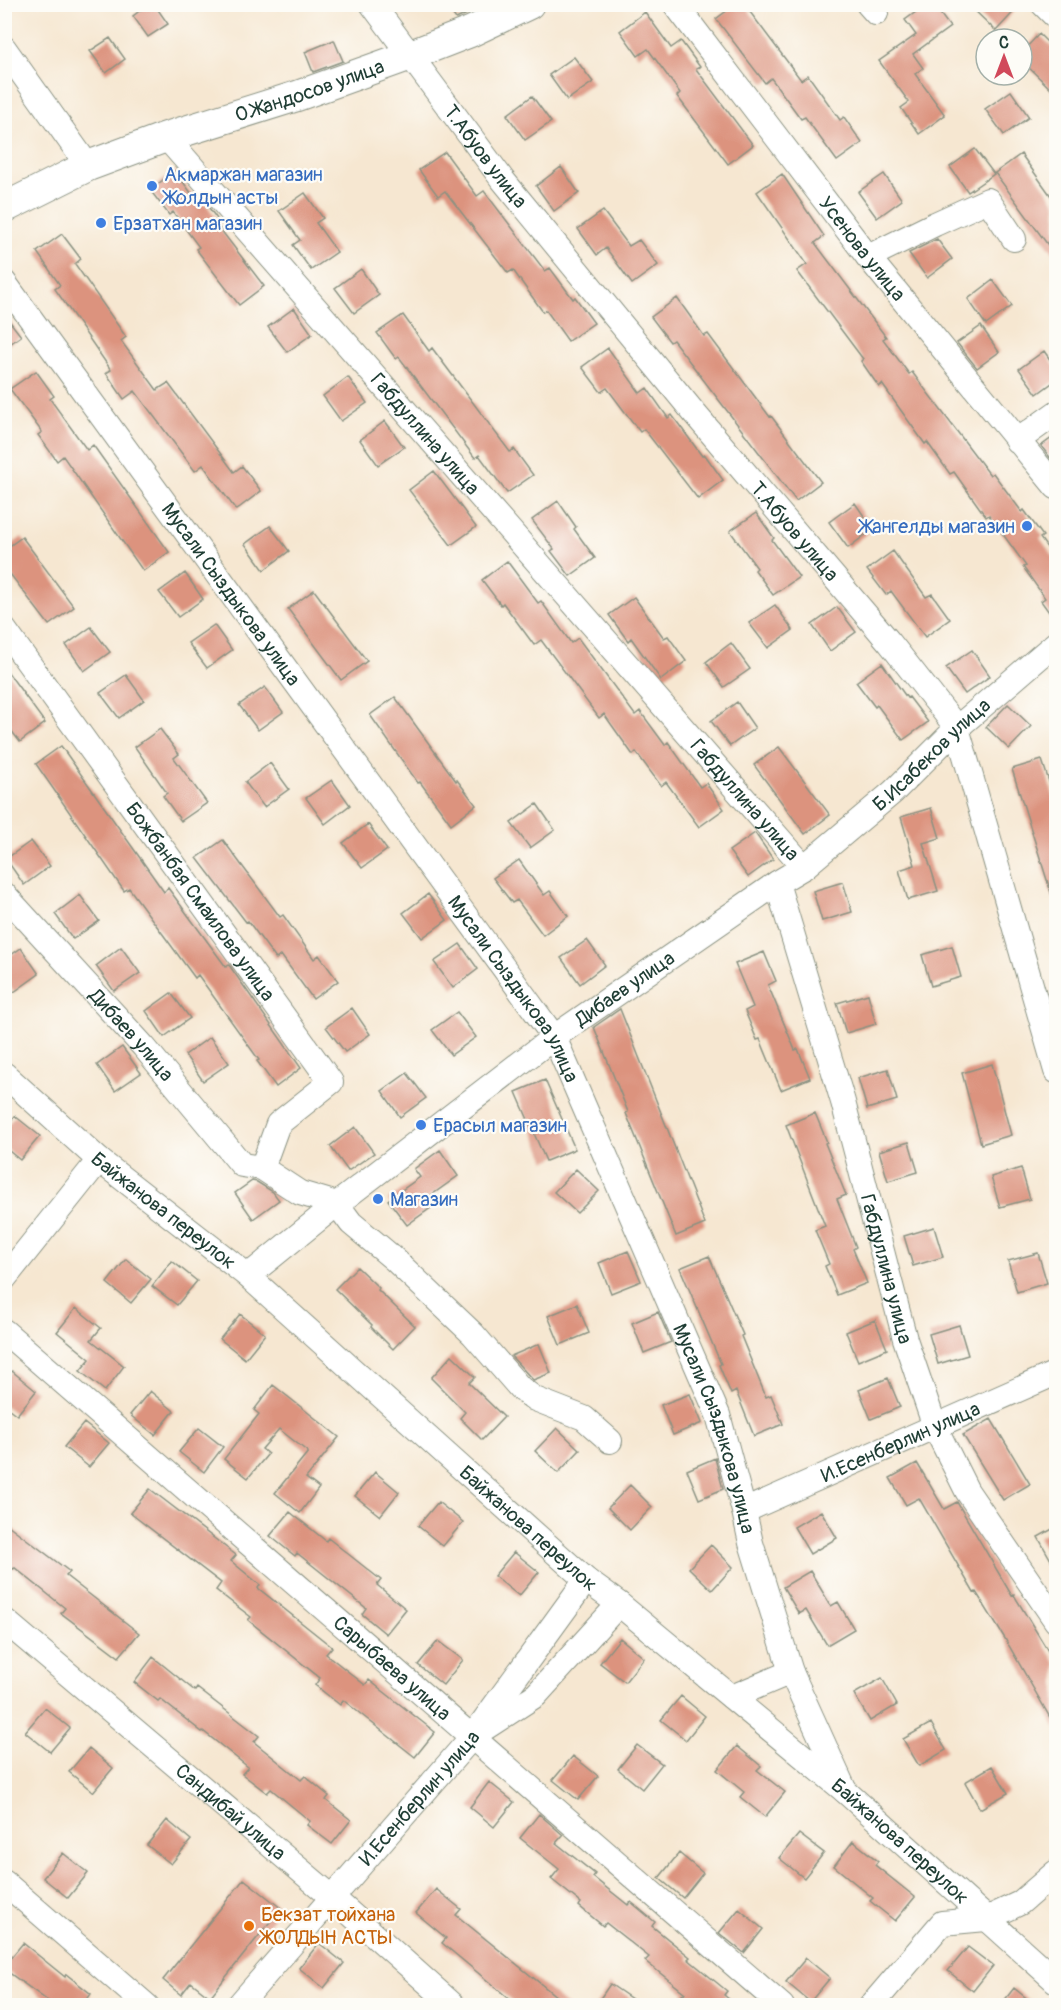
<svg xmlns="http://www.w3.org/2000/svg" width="1061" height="2010" viewBox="0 0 1061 2010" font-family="Pangolin,sans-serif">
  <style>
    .building { fill: #dc937e }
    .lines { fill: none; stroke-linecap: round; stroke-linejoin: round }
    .minor-casing { stroke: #8a9282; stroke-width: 26 }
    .major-casing { stroke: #8a9282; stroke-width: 32 }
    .minor { stroke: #fff; stroke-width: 24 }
    .major { stroke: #fff; stroke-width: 30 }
    .shop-dot { fill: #3f7fe0; stroke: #fdfcf7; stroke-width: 2 }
    .food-dot { fill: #e8710a; stroke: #fdfcf7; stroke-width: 2 }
    .labels { text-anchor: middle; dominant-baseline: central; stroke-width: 4.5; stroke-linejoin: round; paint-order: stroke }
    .street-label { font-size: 20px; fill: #1f3d34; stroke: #fdfcf7 }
    .shop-label { font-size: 20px; fill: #366cbe; stroke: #fdfcf7; text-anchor: start }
    .food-label { font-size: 20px; fill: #c56008; stroke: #fdfcf7; text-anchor: start }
  </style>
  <rect width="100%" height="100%" fill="#fdfcf7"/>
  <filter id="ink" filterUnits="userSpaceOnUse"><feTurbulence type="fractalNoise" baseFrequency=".0167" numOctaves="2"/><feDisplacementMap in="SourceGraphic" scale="12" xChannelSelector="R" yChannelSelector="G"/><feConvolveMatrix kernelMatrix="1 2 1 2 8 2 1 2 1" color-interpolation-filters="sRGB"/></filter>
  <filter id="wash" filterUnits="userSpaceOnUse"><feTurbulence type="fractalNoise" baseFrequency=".008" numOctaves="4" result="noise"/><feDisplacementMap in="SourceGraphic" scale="24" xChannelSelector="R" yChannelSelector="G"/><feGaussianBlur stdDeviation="1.35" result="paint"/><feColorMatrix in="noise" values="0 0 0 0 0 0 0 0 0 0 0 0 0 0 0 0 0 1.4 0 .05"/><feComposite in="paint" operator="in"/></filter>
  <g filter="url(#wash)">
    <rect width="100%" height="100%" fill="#f6e7d1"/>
    <g id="blocks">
      <path class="building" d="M149,4H154L168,24L148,37L133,16Z
        M445,4H488L456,19Z
        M736,4H744L801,80L808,75L840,120L844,117L862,143L837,161L805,117L801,119L771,78L765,83L716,19Z
        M927,4H933L950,27L913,54L923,68L915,74L945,115L919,134L901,108L909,102L879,61L916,35L905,20Z
        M968,4H1021L996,31Z
        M645,12L671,48L681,41L700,67L696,69L753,145L728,164L677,96L680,93L648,49L638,56L620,31Z
        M1039,34L1056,51V94L1022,61V52Z
        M110,38L125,59L106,73L90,51Z
        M334,40L343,61L313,72L305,52Z
        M574,57L593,82L567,100L549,75Z
        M1011,91L1029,117L1004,135L985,109Z
        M532,96L551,122L525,140L507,115Z
        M975,149L994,174L968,192L950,167Z
        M445,152L477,196L484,191L545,271L550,268L573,299L575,297L594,323L568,341L546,310L543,312L513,270L508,273L445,191L438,196L419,170Z
        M1021,154L1056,203V256L995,173Z
        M561,167L579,193L554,211L536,186Z
        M175,171L197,201L201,198L209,208L220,223L217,225L264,286L239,305L196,249L199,247L173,212L169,215L150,190Z
        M782,174L824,236L815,243L886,337L883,339L909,374L912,372L990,475L993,473L1022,512L1024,510L1043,536L1040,538L1056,560V622L1041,601L1045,598L1023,567L1026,566L989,515L986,517L954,472L950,474L927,442L925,444L882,384L879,387L861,361L863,359L797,271L807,264L757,192Z
        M884,174L902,200L877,218L858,192Z
        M305,193L323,218L316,223L337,252L311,270L293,245L300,240L279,211Z
        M603,211L629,246L639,240L658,265L632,284L606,248L597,255L578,229Z
        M62,234L81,259L75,264L126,337L121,341L157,390L168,383L234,472L242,466L261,491L236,510L203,465L195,471L135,391L124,399L106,373L111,370L55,289L60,285L37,252Z
        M937,239L952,259L927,278L909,253Z
        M361,269L379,295L354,313L335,288Z
        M993,280L1012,306L986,325L968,299Z
        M677,298L704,336L708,334L770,417L771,416L821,482L796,501L673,340L670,342L651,317Z
        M294,308L312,334L287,352L268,327Z
        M4,314L21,336L4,348Z
        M403,315L429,351L432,348L510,452L514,449L533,475L507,493L479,455L475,458L399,357L396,359L377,333Z
        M981,326L999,352L977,368L957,343Z
        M608,348L640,393L647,388L668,418L672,415L702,456L705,455L723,480L698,499L644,429L640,432L607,388L601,392L582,367Z
        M1044,351L1056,368V380L1037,394L1019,369Z
        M36,371L54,396L50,399L87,450L93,445L169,552L143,571L63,456L57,461L38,435L42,432L10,389Z
        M348,377L367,403L341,421L323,396Z
        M385,421L404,447L378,465L360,440Z
        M1056,435V465L1041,446Z
        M434,471L476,527L451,545L409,490Z
        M558,501L576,527L574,529L595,558L570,576L551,551L554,549L532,520Z
        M855,503L873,529L848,548L829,522Z
        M756,513L774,538L772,540L799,577L773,595L755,570L757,568L730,531Z
        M270,526L289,551L264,570L245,544Z
        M22,537L74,607L49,625L4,566V550Z
        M893,551L926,597L932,594L950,619L925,637L891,591L886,595L867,570Z
        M507,561L538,603L541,601L571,643L578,638L635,715L640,711L665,745L668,742L700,787L706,783L724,809L699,827L666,782L661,786L636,752L633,755L604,714L599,718L541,640L534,645L503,603L501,605L482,580Z
        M185,573L203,599L178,617L159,592Z
        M314,590L367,661L341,680L288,609Z
        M634,597L664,638L668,636L686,661L661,680L631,638L628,641L609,615Z
        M775,605L793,630L768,648L749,623Z
        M837,607L856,632L830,651L812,625Z
        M214,625L232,650L207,668L188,643Z
        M91,627L110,652L84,671L66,645Z
        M731,643L750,669L724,687L706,662Z
        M972,650L990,676L965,694L946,668Z
        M882,663L907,698L909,697L928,722L903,740L877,705L875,707L856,682Z
        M4,667L45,723L20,742L4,721Z
        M126,675L144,700L119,718L100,693Z
        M265,687L283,712L258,730L239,705Z
        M395,697L456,781L457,780L476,805L451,824L420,782L418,783L370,715Z
        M737,702L755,728L730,746L711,721Z
        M1008,704L1031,726L1009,749L986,727Z
        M160,729L179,754L174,758L207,803L181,821L163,796L167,793L135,747Z
        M61,746L164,892L168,888L226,967L229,965L301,1068L276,1087L257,1061L259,1060L198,975L195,978L129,888L124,891L36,764Z
        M779,747L830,815L805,834L754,765Z
        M1042,760L1056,803V899H1053L1012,769Z
        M270,763L289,789L264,807L245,782Z
        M332,780L350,805L325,824L306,798Z
        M537,804L555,830L530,848L511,823Z
        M931,808L940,838L923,843L938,891L908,900L899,870L915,865L901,817Z
        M368,824L387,850L362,868L343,843Z
        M755,833L773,859L748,877L729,851Z
        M223,840L280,917L283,915L314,959L319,955L338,981L313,999L281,955L276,959L248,921L246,922L197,858Z
        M31,841L50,866L24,885L6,859Z
        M519,860L544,895L550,891L568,916L543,935L517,900L512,903L493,878Z
        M843,882L852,912L822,921L813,891Z
        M428,894L447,920L422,938L403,913Z
        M80,895L99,921L73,939L55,914Z
        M587,940L605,965L580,984L561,958Z
        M460,944L478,969L453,988L434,962Z
        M952,946L961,977L931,986L922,955Z
        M121,947L140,973L114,991L96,966Z
        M21,948L39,974L14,992L4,979V960Z
        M764,952L776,981L768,985L795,1050L798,1049L810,1078L781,1090L760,1039L757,1040L745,1011L753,1007L735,964Z
        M171,993L190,1018L164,1037L146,1011Z
        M868,994L876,1024L846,1033L837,1003Z
        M352,1008L370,1034L345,1052L326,1027Z
        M620,1009L705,1224L676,1236L626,1113L628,1112L594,1027Z
        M457,1012L476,1037L451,1055L432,1030Z
        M210,1037L229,1063L203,1081L185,1055Z
        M122,1047L141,1073L115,1091L97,1065Z
        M992,1064L1011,1135L981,1144L962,1073Z
        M888,1069L897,1100L867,1109L858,1078Z
        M407,1073L426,1098L400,1117L382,1091Z
        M545,1080L575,1149L546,1161L516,1092Z
        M815,1113L827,1142L825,1143L846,1195L837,1199L856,1247L853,1249L867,1283L837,1295L825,1266L829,1264L815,1230L825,1226L786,1125Z
        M15,1116L40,1136L20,1160L4,1147V1129Z
        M355,1127L374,1153L348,1171L330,1146Z
        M909,1142L918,1172L888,1181L879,1151Z
        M440,1150L458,1176L426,1199L432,1207L407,1225L388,1200L420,1177L414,1169Z
        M1021,1168L1030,1199L1000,1207L991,1177Z
        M576,1169L599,1191L577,1213L554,1192Z
        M252,1181L257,1182L273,1192L279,1200L253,1219L235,1193Z
        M934,1227L943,1257L913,1266L904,1236Z
        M628,1251L641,1281L611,1293L599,1263Z
        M1038,1253L1047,1283L1017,1292L1008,1261Z
        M709,1256L743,1335L741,1336L766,1397L771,1395L783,1424L754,1436L736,1391L731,1394L719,1365L721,1364L680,1268Z
        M126,1259L151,1279L131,1303L107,1283Z
        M172,1261L197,1281L177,1305L152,1286Z
        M357,1267L379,1288L378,1290L415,1326L393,1349L371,1327L372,1325L335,1289Z
        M577,1304L589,1333L560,1345L548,1316Z
        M76,1308L101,1328L91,1340L124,1366L105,1391L80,1371L90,1359L57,1332Z
        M658,1312L671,1342L644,1353L632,1323Z
        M240,1314L265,1334L245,1359L220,1339Z
        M875,1320L887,1349L858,1361L846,1332Z
        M959,1325L968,1355L938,1364L929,1334Z
        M539,1344L551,1373L533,1380L511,1356Z
        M452,1355L475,1377L469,1383L504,1417L482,1440L460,1418L465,1412L431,1378Z
        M12,1371L36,1391L17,1415L4,1405V1380Z
        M888,1378L900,1407L871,1419L859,1390Z
        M273,1385L339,1437L306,1478L319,1488L300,1513L275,1493L308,1452L279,1429L262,1449L268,1454L248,1478L224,1459L259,1414L254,1410Z
        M150,1391L174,1411L155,1435L130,1415Z
        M690,1394L702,1423L673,1435L661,1405Z
        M991,1419L1030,1484L1003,1500L963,1435Z
        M84,1423L109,1443L89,1467L64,1447Z
        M199,1428L223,1447L204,1472L179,1452Z
        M557,1428L580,1450L558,1473L535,1451Z
        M715,1458L723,1489L699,1499L687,1470Z
        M917,1463L944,1509L957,1502L1012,1596L1014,1595L1056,1664V1728L1004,1637L976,1592L974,1593L919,1498L906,1505L890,1478Z
        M375,1472L399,1492L380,1516L355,1496Z
        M630,1485L652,1507L630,1530L608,1508Z
        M150,1489L236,1555L231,1561L260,1585L258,1588L332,1647L326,1654L365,1685L369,1680L435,1732L415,1757L343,1700L340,1705L315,1685L320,1678L248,1620L251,1617L216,1590L221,1583L130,1513Z
        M438,1502L463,1522L443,1546L418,1526Z
        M821,1511L837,1538L810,1554L794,1527Z
        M290,1512L326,1541L328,1538L381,1580L377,1585L406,1609L386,1634L362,1614L366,1608L297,1553L295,1556L270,1536Z
        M4,1522L70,1572L66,1576L139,1633L119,1657L61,1613L65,1608L15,1568L13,1569L4,1562Z
        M1056,1527V1569L1038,1537Z
        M711,1545L733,1567L712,1590L689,1568Z
        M514,1552L539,1572L519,1596L494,1576Z
        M810,1571L831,1606L838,1602L854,1629L827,1645L806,1610L799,1614L783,1587Z
        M620,1638L644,1658L625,1682L600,1663Z
        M438,1641L463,1660L443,1685L418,1665Z
        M153,1657L195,1691L197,1688L259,1736L254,1742L301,1780L305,1776L329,1796L326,1800L351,1820L332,1844L307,1825L310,1821L271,1789L267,1793L242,1774L248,1767L203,1731L202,1732L160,1699L158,1701L134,1682Z
        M882,1678L897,1705L870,1721L854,1694Z
        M681,1696L705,1716L686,1740L661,1720Z
        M45,1708L70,1728L50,1752L25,1732Z
        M931,1723L946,1750L919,1766L903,1739Z
        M637,1745L662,1764L642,1789L618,1769Z
        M737,1746L761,1766L757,1770L785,1792L765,1817L740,1797L744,1792L717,1770Z
        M89,1748L113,1768L93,1792L69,1772Z
        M573,1756L598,1776L578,1800L553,1780Z
        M992,1766L1008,1793L980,1809L965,1782Z
        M489,1782L514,1802L494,1827L470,1807Z
        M539,1814L563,1835L556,1843L595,1874L593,1877L628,1905L631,1902L655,1922L652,1926L690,1957L688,1959L727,1991L724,1995L737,2006H695L682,1995L685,1993L645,1961L649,1957L606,1923L603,1926L579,1906L581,1903L551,1879L559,1869L520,1838Z
        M167,1820L191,1840L171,1864L147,1845Z
        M799,1834L824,1853L804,1878L779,1858Z
        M853,1841L878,1861L875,1865L915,1897L895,1921L870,1901L873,1898L834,1866Z
        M63,1853L88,1873L68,1898L43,1878Z
        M679,1853L703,1873L683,1898L659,1878Z
        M244,1879L281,1908L210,1997L191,1982L181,1995L163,1980Z
        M436,1889L461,1909L456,1915L568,2006H518L442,1943L446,1938L416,1913Z
        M739,1909L763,1929L744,1953L719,1933Z
        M23,1943L65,1977L66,1974L91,1994L82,2006H55L4,1969V1966Z
        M319,1943L344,1963L324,1988L299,1968Z
        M968,1947L993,1966L973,1991L948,1971Z
        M806,1958L830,1978L810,2002L786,1982Z
        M610,1984L642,2006H595Z
        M1014,1988L1036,2006H1000Z"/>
    </g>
  </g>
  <g filter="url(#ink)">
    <use href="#blocks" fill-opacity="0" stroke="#8a9282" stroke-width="1.5"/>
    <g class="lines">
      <g class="minor-casing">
        <g id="minor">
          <path id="s1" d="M372,4L502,179L695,414L890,643L957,728L1056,1071"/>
          <path id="s2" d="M675,4L868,257L1056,487"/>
          <path d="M868,4L876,13"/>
          <path d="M1043,4L1056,17"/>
          <path d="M4,48L88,166"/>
          <path id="s3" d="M166,137L804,867L777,883L843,1102L905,1339L935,1427L967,1491L1056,1621"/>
          <path d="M868,257L935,224L988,200L1014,239"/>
          <path id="s4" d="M4,282L554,1037L718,1415L744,1511L751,1543L791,1672L845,1791"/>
          <path d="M1017,441L1056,413"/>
          <path id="s5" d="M4,629L331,1082L278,1124L262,1168"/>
          <path id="s6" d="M804,867L893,792L957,728L1056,643"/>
          <path id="s7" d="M4,894L144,1047L242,1165L262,1168L300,1193L337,1204L351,1223L394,1259L473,1334L520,1388L535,1399L584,1418L610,1441"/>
          <path id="s8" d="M4,1074L99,1160L248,1276L586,1580L619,1604L845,1791L1056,1981"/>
          <path id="s9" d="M248,1276L337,1204L554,1037L777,883"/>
          <path d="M4,1279L99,1160"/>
          <path id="s10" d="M4,1331L782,2006"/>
          <path id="s11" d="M744,1511L1056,1373"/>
          <path id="s12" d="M4,1620L333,1898L454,2006"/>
          <path d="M732,1697L791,1672"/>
          <path d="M485,1728L536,1695L619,1604"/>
          <path d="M4,1882L147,2006"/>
          <path id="s13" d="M238,2006L472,1737L586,1580"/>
          <path d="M871,2006L942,1923L986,1919L1020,1903L1056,1872"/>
        </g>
      </g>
      <g class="major-casing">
        <g id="major">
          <path id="s14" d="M4,208L88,166L166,137L297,96L411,55L470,32L529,4"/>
        </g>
      </g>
      <use href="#minor" class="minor"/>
      <use href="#major" class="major"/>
    </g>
  </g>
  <g class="shop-dot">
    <circle cx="152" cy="186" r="6"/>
    <circle cx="101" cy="223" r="6"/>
    <circle cx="1027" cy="526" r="6"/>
    <circle cx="421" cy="1125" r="6"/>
    <circle cx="378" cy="1199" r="6"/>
  </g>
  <circle class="food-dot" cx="249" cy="1926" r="6"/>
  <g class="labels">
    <g class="street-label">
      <text stroke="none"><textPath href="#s14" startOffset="328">О.Жандосов улица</textPath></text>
      <text stroke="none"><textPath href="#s1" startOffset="190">Т.Абуов улица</textPath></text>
      <text stroke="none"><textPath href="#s2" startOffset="308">Усенова улица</textPath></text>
      <text stroke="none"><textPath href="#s3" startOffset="394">Габдуллина улица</textPath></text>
      <text stroke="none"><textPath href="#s1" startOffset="676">Т.Абуов улица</textPath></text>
      <text stroke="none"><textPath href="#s4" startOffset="386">Мусали Сыздыкова улица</textPath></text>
      <text stroke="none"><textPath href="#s6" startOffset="170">Б.Исабеков улица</textPath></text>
      <text stroke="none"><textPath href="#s3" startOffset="880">Габдуллина улица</textPath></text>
      <text stroke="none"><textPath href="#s5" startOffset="336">Божбанбая Смаилова улица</textPath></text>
      <text stroke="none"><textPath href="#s9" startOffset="474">Дибаев улица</textPath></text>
      <text stroke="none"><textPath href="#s4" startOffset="872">Мусали Сыздыкова улица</textPath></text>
      <text stroke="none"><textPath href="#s7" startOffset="190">Дибаев улица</textPath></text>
      <text stroke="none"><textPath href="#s8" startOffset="210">Байжанова переулок</textPath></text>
      <text stroke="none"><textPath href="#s3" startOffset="1402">Габдуллина улица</textPath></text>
      <text stroke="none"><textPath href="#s4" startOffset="1358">Мусали Сыздыкова улица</textPath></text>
      <text stroke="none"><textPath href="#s11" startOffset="171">И.Есенберлин улица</textPath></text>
      <text stroke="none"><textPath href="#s8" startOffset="694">Байжанова переулок</textPath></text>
      <text stroke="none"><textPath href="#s10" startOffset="514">Сарыбаева улица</textPath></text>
      <text stroke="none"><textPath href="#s13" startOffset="276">И.Есенберлин улица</textPath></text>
      <text stroke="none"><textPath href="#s12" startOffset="297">Сандибай улица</textPath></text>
      <text stroke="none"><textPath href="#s8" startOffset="1180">Байжанова переулок</textPath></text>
    </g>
    <g class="shop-label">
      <text x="164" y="174">Акмаржан магазин<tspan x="164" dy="23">Жолдын асты</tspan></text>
      <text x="113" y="223">Ерзатхан магазин</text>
      <text x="1015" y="526" text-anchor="end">Жангелды магазин</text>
      <text x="433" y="1125">Ерасыл магазин</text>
      <text x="390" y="1199">Магазин</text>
    </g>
    <g class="food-label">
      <text x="261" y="1914">Бекзат тойхана<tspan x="261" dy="23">ЖОЛДЫН АСТЫ</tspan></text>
    </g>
  </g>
  <rect width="1061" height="2010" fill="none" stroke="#fdfcf7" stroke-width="24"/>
  <g transform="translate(1004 57)"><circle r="28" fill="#fdfcf7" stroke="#a4b0a9" stroke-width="1.5"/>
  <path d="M0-4.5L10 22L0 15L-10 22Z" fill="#d1495b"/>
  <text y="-9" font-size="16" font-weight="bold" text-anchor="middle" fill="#1f3d34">С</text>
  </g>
</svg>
